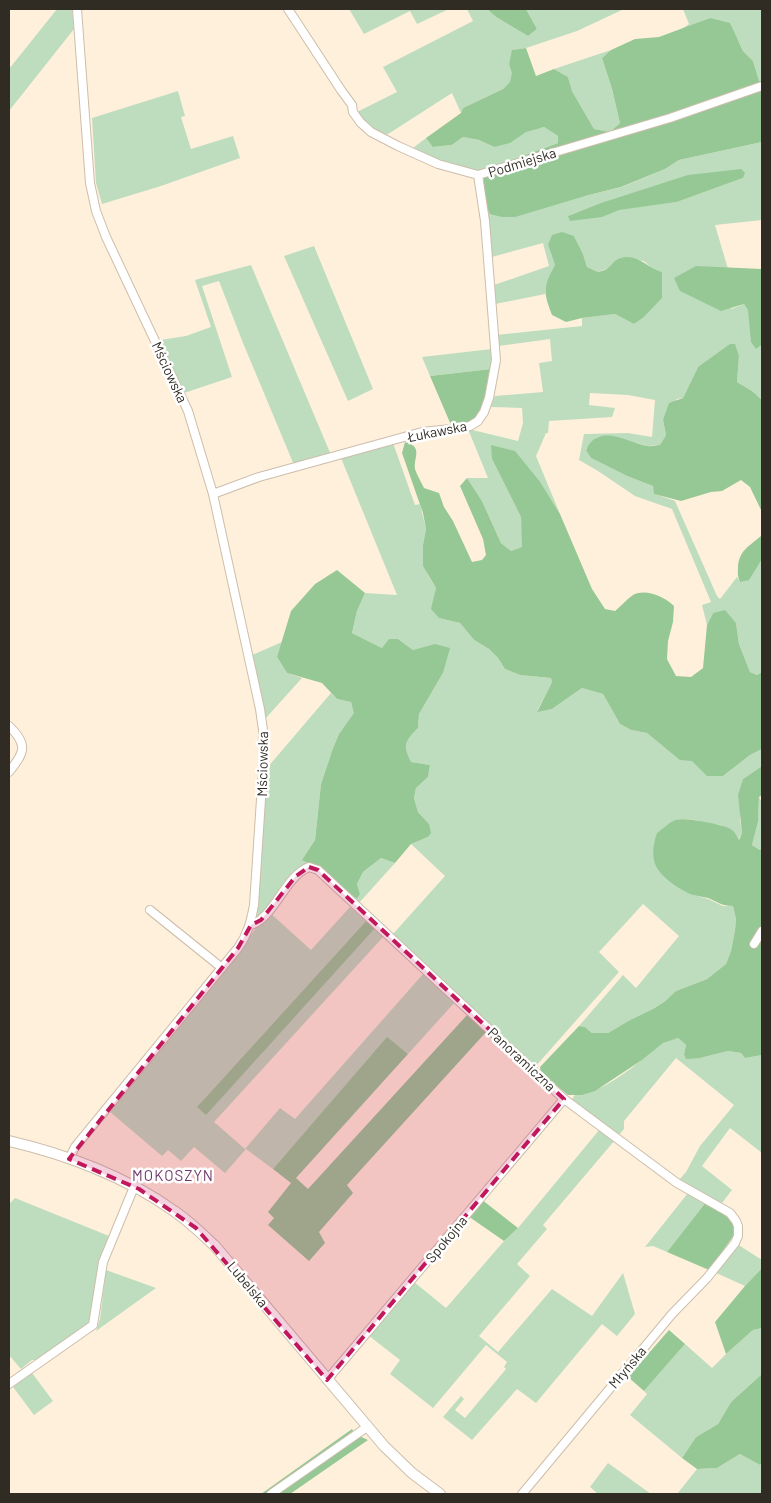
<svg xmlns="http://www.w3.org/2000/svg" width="771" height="1503" viewBox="0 0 771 1503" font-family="Barlow,sans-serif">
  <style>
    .green { fill: #beddbe; fill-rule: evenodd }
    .forest { fill: #96c896 }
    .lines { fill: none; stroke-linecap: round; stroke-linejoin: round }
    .minor-casing { stroke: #ccbeab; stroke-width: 10 }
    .major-casing { stroke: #ccbeab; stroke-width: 12 }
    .minor { stroke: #fff; stroke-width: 8 }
    .major { stroke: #fff; stroke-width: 10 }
    .marked { fill: #c2185b; fill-opacity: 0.2; stroke: #c2185b; stroke-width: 4; stroke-dasharray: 10 6; stroke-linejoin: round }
    .labels { text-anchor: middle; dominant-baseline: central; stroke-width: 5; stroke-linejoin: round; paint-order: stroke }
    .street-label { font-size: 14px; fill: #302b23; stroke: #fff }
    .neighbourhood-label { font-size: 15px; letter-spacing: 1px; fill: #6e3a6a; stroke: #fff }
  </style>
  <rect width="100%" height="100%" fill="#fff0dc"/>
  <path class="green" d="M57,9H72L74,29L9,111V69Z
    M349,9H449L417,24L410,11L364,34Z
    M467,9H487L496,17L528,36L537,29L526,9H629L622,10L577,31L526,48L513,50L509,64L513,73L511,82L503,89L463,108L461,113L452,93L385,136L367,124L357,112L397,92L383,67L473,21Z
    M683,9H762V81L759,82L753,61L743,51L739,42L710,18L682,29L689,24Z
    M611,50L602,58L612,89L620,123L610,132L594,129L572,91L568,77L554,69Z
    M178,91L185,116L181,117L191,149L233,136L240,158L161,186L102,204L96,183L92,118Z
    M544,127L558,136V143L512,160L497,168L478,172L423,156L413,148L426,138L434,147L452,145L463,137L479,140L494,147L525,131Z
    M762,142V220L715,225L728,269L731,309L744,304L748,309L756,349L762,345V400L752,391L737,382L739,356L698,367L683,398L677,399L663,420L666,435L660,445L648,446L611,436L597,437L586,449L591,458L627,476L653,486L655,494L675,501L717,596L720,599L737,577L740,582L757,566L762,559V672L757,675L750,672L739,644L736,623L713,613L707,625L702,605L711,602L672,509L635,496L598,471L579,460L584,434L628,433L652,437L655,400L628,395L590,393L589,405L615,408L612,417L549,421L548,433H546L536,456L560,514L541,483L492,459L521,517L523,547L511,551L501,543L482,501L467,478H488L468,429L518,441L523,423L522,408L491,407L495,396L543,392L539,363L552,361L550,339L498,346L497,335L582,326V318L615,314L634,324L643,318L662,297V272L654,270L644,261L617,259L608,268L598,272L587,267L583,254L574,236L548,245L555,265L546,286L545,294L495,304L494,285L549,266L543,243L492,257L486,206L585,196L622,187L665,169L679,160ZM743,178L677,202L568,216L598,204Z
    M314,246L373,389L348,401L284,256Z
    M251,265L331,455L294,465L243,343L219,281L202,286L232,377L184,393L160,340L186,336L211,327L195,280Z
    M492,349L491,369L430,376L422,357Z
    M393,443L415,505L420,504L426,529L423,545L428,575L436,588L434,599L439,618L460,623L474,640L489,649L498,658L505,669L520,675L551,678L552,682L537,711L552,709L582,688L603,694L620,724L631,730L647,733L662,745L723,776L750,755L762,749V766L743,779L740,819L742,833L738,840L721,825L707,824L696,820L678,819L694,895L708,899L723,906H733L736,919L735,930L731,951L726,964L707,979L676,991L664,1002L653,1009L630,1020L608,1033H592L585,1027L579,1026L623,975L636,988L679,936L643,904L599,952L619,972L535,1067L393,934L445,876L411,844L428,837L429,824L418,812L414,798L416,788L428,777L430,765L411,762C401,745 405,740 418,728L419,714L443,673L423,648L413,650L398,639L382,648L352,633L357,611L365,593L397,595L341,458Z
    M282,642L277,657L287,673L302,678L265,719L252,655Z
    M331,693L337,699L351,702L355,713L339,734L333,748L321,784L315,840L303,859L307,862L264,913L261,916H257L267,768Z
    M759,797L762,803V848L760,850L752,845L758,822Z
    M381,858L395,863L359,903L357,899L360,894L357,884L363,872Z
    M350,907L366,921L197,1107L375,928L384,936L214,1122L245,1149L280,1108L295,1119L424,973L455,1002L408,1054L387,1038L273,1169L246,1149L225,1173L194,1147L181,1161L168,1150L162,1156L109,1111L269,912L311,950Z
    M678,1038L686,1045L684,1054L700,1058L728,1051L741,1053L745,1058L762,1055V1153L730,1128L702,1166L732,1190L722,1203L704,1196L679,1180L686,1172L700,1146L734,1105L676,1058L624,1121V1129L618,1136L572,1099L575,1095C598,1094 626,1073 644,1058C650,1054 656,1047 663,1043C667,1041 673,1039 678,1038Z
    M600,1129L615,1140L543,1225L547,1229L517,1264L530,1276L479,1336L498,1352L552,1289L592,1316L623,1273L635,1314L617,1336L602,1324L536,1403L517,1389L472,1440L443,1417L461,1396L464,1399L455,1410L465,1418L506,1369L504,1367L507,1362L486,1345L433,1408L390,1374L400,1360L368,1335L414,1282L446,1308L504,1241L518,1228Z
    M688,1193L706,1202L667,1252L653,1246L645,1247Z
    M15,1198L109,1236L98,1265L91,1321L36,1360H32L21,1369L9,1355V1204Z
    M737,1244L762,1260V1268L745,1286L714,1272Z
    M106,1270L156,1288L96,1331L100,1319Z
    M762,1328V1374L731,1402L718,1424L696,1437L682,1458L630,1415L647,1394L644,1391L685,1344L712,1368L726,1354L753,1330Z
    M32,1373L53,1401L34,1415L13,1387Z
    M740,1454L762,1466V1494H677L697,1469L717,1468Z
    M608,1463L651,1494H598L590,1487Z"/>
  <path class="forest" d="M487,9H526L537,29L528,36L496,17Z
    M710,18L730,23L743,51L753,61L759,81H762V142L679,160L665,169L621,187L585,196L515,217H502L490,214C483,200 481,189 485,173L512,160L558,143V136L544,127L526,132L510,143L494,147L479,140L463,137L452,145L433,147L426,138L461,113L463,108L503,89L510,82L512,73L509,64L512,50L526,48L536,76L554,69L568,77L572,91L594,129L610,132L620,123L612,89L602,58L611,50L635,39L659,37Z
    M741,169L745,173L743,178L677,202L619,210L602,217L570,221L568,216L598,204L688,175Z
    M562,232L574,236L583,254L587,267L598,272C602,271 606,270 609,267C612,265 614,260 618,259C636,251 647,268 662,272V298L643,318L634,324L615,314L582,318L566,322L552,315C543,292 543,287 555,265L548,245L552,235Z
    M696,266L762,269V345L756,349L751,342L748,310L744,304L721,311L680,291L674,278Z
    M730,344H735L739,356L737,382L752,391L762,400V512L750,487L741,480L722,491L711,492L681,501L654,494L653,486L627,476L591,458L586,450C599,422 627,443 648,446C651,447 656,445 660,445L666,435L663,420L669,403L683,398L698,367Z
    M491,369C488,384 486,414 471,422C465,425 457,425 451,425L430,376Z
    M405,442C424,447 413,458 415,469C417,475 421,482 424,488L439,493L444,507L453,521L472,562L482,560L486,555L483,539L460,486L467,478L482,501L501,543L511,551L522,547L521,517L492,459L491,445L515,451L541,483L560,514L592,589L605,609L615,611C621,606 627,599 633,595C646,588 665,597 674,606L673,622L668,641L667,659L676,676L691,677L703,668L707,625L713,613L725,610L736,623L739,644L750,672L757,675L762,672V749L750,755L723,776H707L692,761L680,760L647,733L631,730L620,724L603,694L582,688L552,709L537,712L552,682L551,678L520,675L505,669L498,658L489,649L474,640L460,623L439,618L431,609L436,588L423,566V545L426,529L423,513L402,453Z
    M762,535V559L749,580L740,582C737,576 738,572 738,566C740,549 750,546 762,535Z
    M337,570L365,593L357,611L352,633L382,648L389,639H398L413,650L435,644L450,648L443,673L419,714L418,728C405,741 402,745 411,762L430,765L428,777L416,788L414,798L418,812L429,824L431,833L428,837L411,844L395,863L381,858L363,872L357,884L360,894L357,899L312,865L302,860L315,840L321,784L333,748L339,734L354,713L351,702L337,699L322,683L287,673L277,657L291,611L315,584Z
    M762,766V795L759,797L758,822L752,845L760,850L762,848V1055L745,1058L741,1053L728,1051L700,1058L686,1059L684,1054L686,1045L678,1038L663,1043L642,1060L595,1091L582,1095H568L541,1073L540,1067L579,1026L585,1027L592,1033H608L630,1020L653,1009L664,1002L676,991L707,979L726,964L731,951L735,930L736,919L733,906C721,906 718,902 708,898C703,897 698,896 693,895C680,890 656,875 654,860C652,851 654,842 657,833C663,829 669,822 676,820C683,817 727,825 732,830C735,832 737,837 739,840L742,833L738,795L743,779Z
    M366,921L375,928L206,1115L197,1107Z
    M468,1014L487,1031L347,1185L353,1193L319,1232L325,1243L309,1261L268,1225L274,1218L268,1212L291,1183L273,1169L387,1037L408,1054L296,1178L308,1189Z
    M481,1199L518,1228L504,1241L468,1216Z
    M706,1202L727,1217L734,1224V1235L709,1270L667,1252Z
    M762,1268V1328L753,1330L726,1354L715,1322L745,1286Z
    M669,1330L685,1344L644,1391L628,1377Z
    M762,1374V1463L760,1465L740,1454L717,1468L697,1469L682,1458L696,1437L718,1424L731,1402Z
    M352,1429L355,1434L368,1440L290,1494H261Z"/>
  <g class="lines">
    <g class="minor-casing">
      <path id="minor" d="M288,9L341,90L352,105L353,112L360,122L371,132L398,146L438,164L478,175L670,118L762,86
        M213,494L259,477L422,432L461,428L470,426L478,421L484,412L489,398L496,360L485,221L478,175
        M9,726C29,745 24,753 9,772
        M150,910L222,968
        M251,925C274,918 285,876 309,867L318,870L564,1099L677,1183L730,1213L736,1221L738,1226V1236L735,1243L707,1278L672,1314L522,1494
        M754,944L762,931
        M69,1159L75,1147L238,948C248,934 251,921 254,905L264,754L263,730L260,709L213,494L188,411L106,237L96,211L90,183L77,9
        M327,1380L564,1099
        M9,1384L93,1325L103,1262L134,1187
        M271,1494L367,1427"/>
    </g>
    <g class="major-casing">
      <path id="major" d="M9,1141C65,1154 127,1177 174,1211C189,1221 202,1234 215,1246L384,1446L412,1473L440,1494"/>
    </g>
    <use href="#minor" class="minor"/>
    <use href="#major" class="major"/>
  </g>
  <path class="marked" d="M309,867L318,870L564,1099L327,1380L196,1228L139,1189L69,1159L238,948L251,925L261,920L296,876Z"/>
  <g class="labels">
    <g class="street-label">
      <text transform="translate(522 162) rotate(-17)">Podmiejska</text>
      <text transform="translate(170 372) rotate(65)">Mściowska</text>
      <text transform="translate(437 431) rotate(-11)">Łukawska</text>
      <text transform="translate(262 764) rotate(-89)">Mściowska</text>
      <text transform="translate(522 1059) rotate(43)">Panoramiczna</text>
      <text transform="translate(446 1239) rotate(-50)">Spokojna</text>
      <text transform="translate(248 1284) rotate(50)">Lubelska</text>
      <text transform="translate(627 1367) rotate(-50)">Młyńska</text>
    </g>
    <g class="neighbourhood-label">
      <text x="173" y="1175">MOKOSZYN</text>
    </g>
  </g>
  <rect width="771" height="1503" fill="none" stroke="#302b23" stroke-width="20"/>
</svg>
